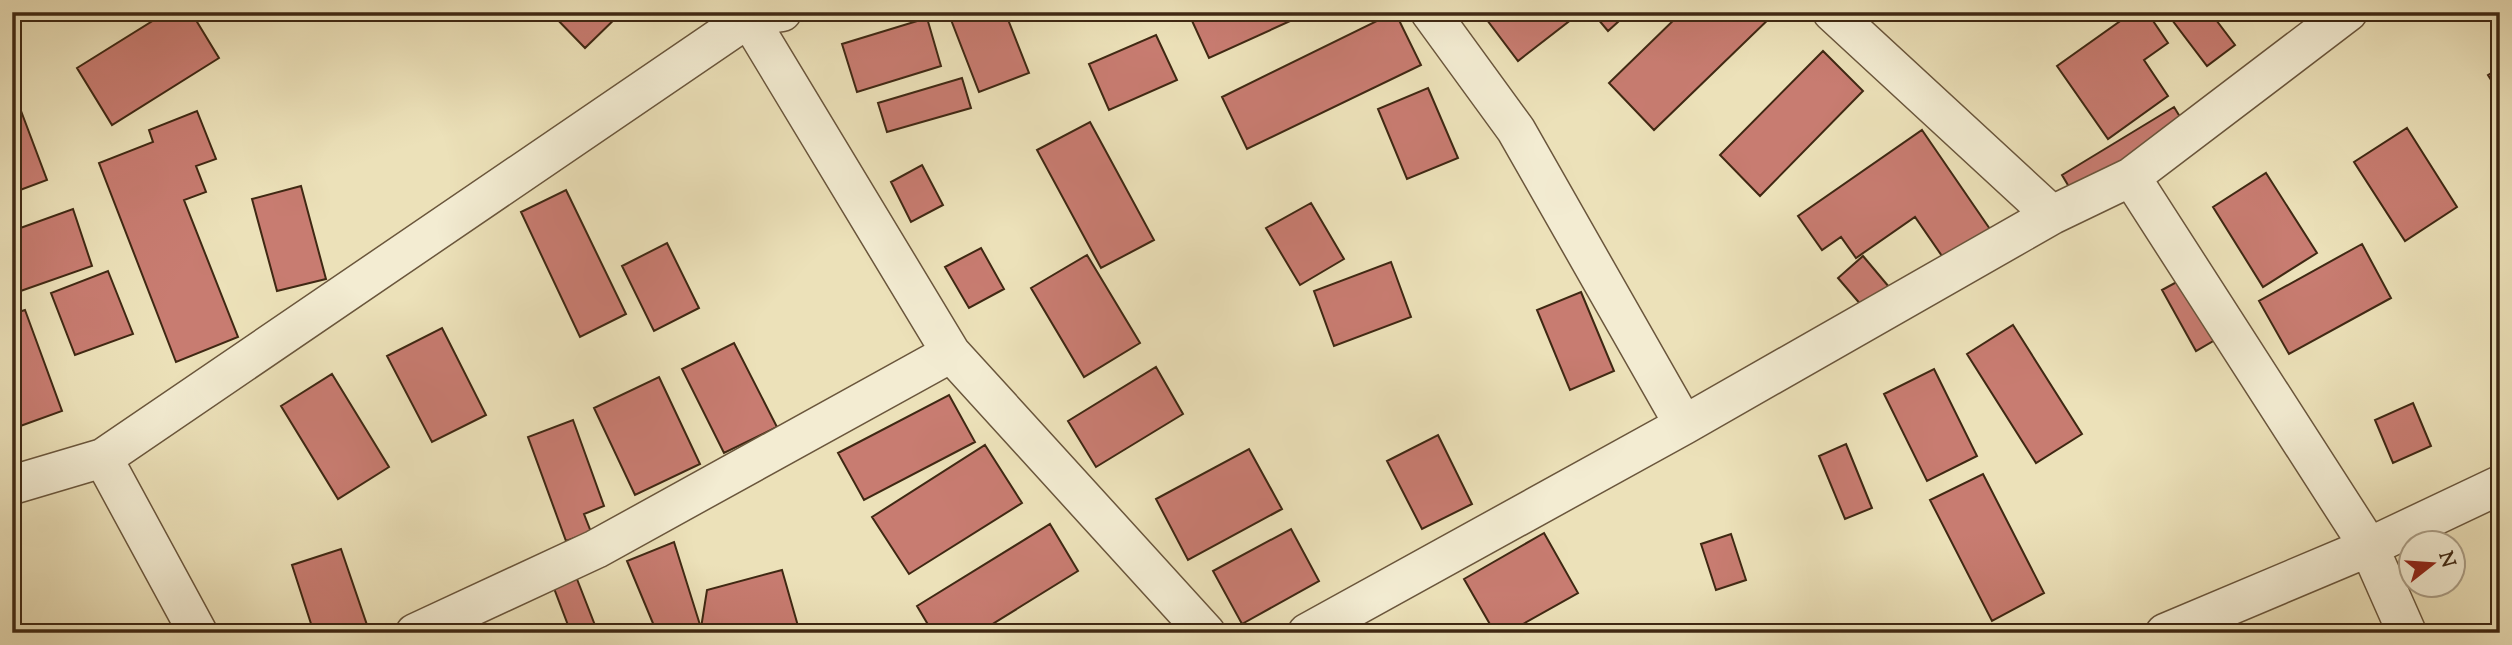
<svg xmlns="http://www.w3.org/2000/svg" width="2512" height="645" viewBox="0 0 2512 645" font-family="'Sorts Mill Goudy',serif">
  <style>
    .building { fill: #c87c71; stroke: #3f2813; stroke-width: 2 }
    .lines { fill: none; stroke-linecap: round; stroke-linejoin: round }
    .minor-casing { stroke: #6a563c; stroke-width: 41 }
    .minor { stroke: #f3ecd2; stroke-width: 38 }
  </style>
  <rect width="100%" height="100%" fill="#ece1b9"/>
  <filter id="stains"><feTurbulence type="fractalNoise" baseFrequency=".00286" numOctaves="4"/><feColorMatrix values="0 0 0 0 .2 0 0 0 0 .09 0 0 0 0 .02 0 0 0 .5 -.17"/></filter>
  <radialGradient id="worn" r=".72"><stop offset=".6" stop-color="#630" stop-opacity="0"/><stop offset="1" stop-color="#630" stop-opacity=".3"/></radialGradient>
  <path class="building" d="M167,12H191L219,58L112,125L77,68Z
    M550,12H622L585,48Z
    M948,12H1005L1029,73L979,92Z
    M1188,12H1310L1209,58Z
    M1395,12L1421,65L1247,149L1222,97Z
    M1481,12H1567L1572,19L1518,61Z
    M1592,12H1629L1608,31Z
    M1682,12H1776L1654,130L1609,83Z
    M2133,12H2147L2168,43L2144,60L2168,96L2108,139L2057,66Z
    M2166,12H2210L2235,45L2207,66Z
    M927,18L941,66L857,92L842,44Z
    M1156,35L1177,80L1109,110L1089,64Z
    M1823,51L1863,91L1760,196L1720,155Z
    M2500,68V94L2488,75Z
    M962,78L971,108L887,132L878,103Z
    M12,87L47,180L12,193Z
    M1428,88L1458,158L1407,179L1378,109Z
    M2174,107L2196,143L2084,212L2062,175Z
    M197,111L216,159L196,166L206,192L184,200L238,337L176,362L99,163L153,142L149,130Z
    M1090,122L1154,240L1101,268L1037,150Z
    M2407,128L2457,207L2405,241L2354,162Z
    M1922,130L2005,251L1960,282L1915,217L1856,258L1841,237L1822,250L1798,216Z
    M922,165L943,205L911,222L891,182Z
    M2266,173L2317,253L2263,287L2213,207Z
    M301,186L326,279L277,291L252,199Z
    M566,190L626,314L580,337L521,212Z
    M1311,203L1344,259L1300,285L1266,228Z
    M73,209L92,266L12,294V231Z
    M667,243L699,308L654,331L622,266Z
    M2362,244L2391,298L2289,354L2259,301Z
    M981,248L1004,289L969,308L945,267Z
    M1087,255L1140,343L1084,377L1031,288Z
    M1863,256L1905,306L1880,327L1838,278Z
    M1391,262L1411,317L1334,346L1314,291Z
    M108,271L133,334L75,355L51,293Z
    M2193,273L2227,333L2196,351L2162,290Z
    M1581,292L1614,371L1570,390L1537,310Z
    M25,310L62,411L12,429V314Z
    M2013,325L2082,434L2036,463L1967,354Z
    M442,328L486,415L432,442L387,356Z
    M734,343L777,427L724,453L682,369Z
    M1156,367L1183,414L1096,467L1068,421Z
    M1934,369L1977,456L1927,481L1884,394Z
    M332,374L389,467L338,499L281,406Z
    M659,377L700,464L635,495L594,408Z
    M949,395L975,442L864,500L838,453Z
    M2413,403L2431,446L2393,463L2375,420Z
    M573,420L604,506L584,514L591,532L566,541L528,437Z
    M1438,435L1472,504L1422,529L1387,461Z
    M1846,444L1872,508L1845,519L1819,456Z
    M985,445L1022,503L909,574L872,517Z
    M1249,449L1282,509L1188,560L1156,499Z
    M1983,474L2044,593L1992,621L1930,500Z
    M1050,524L1078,571L978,633H933L917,606Z
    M1291,529L1319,581L1242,624L1213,571Z
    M1544,533L1578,593L1507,633H1495L1464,579Z
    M1731,534L1746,580L1716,590L1701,544Z
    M674,542L701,628L698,633H657L627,561Z
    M341,549L367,625L344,633H314L292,565Z
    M782,570L798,626L701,628L707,590Z
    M575,574L598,633H571L552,583Z"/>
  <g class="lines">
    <g class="minor-casing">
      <path id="minor" d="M745,12L951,353L1206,633
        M1430,12L1516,130L1684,425
        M1832,12L2052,215
        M2131,177L2369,547L2407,633
        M103,458L198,633
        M12,485L103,458L750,17L782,12
        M415,633L596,549L951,353
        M1307,633L1684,425L2052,215L2131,177L2348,12
        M2165,633L2369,547L2500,485"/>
    </g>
    <use href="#minor" class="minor"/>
  </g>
  <rect width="2512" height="645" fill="none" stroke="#ece1b9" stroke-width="42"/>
  <rect x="14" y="14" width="2484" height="617" fill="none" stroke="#3f2813" stroke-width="3.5"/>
  <rect x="21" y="21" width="2470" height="603" fill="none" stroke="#3f2813" stroke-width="2"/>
  <g transform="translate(2432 564) rotate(73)"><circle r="33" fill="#f3ecd2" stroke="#ab9e86" stroke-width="2"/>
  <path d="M0-5L12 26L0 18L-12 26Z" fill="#8f2418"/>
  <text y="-10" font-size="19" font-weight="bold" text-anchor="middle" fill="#3f2813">N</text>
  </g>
  <rect width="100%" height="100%" filter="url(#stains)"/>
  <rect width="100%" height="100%" fill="url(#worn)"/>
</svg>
